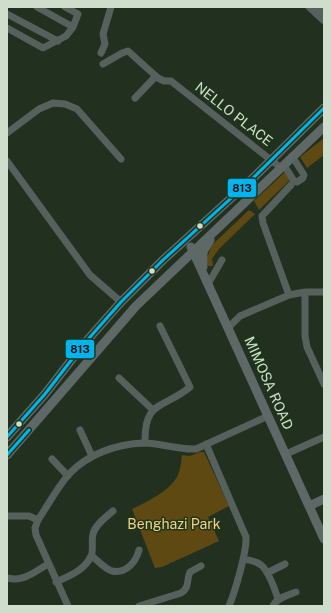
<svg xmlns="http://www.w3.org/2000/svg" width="331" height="613" viewBox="0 0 331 613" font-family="'Public Sans',sans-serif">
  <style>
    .green { fill: #5f4913 }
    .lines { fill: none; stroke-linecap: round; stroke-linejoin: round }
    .minor { stroke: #56605c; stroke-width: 7 }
    .major { stroke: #5d6867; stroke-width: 9 }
    .bus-1-casing { stroke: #1e361a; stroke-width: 6 }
    .bus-1 { stroke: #00b5ef; stroke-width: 3 }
    .bus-dot { fill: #ceddcc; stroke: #1e361a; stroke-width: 1.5 }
    .labels { text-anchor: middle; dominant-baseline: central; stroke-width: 3; stroke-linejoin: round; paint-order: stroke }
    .street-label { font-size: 14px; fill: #ceddcc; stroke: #1e361a }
    .park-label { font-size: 14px; fill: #f9d088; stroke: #1e361a }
    .line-badge { stroke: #1e361a; stroke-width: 1.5 }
    .pale-badge-label { font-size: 11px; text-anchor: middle; font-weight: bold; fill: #111 }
  </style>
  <rect width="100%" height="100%" fill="#223020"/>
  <path class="green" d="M324,138V155L307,168L300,157Z
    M285,172L290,180L259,210L254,201Z
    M249,210L255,214L219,249L212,259L213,266H208L207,258L212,245Z
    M200,452H204L229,506L208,517L219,541L162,567L155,568L132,509C148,501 167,493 177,477C181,470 181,462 182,455L190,456Z"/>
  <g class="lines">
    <path class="minor" d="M37,7L73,27L78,14L65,7
      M309,7L324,21
      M317,7L324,13
      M7,14L58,41
      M7,28L43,48L66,36L73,27
      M101,53L105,44L103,34L111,7
      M103,64L122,53L128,51L158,78L164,81H171L281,168
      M135,98L156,76
      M7,133L39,109L53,103L65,104L77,109L121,159
      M7,161L90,275L121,302
      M284,165L294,181L297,182L303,178L304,175L292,156
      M208,284L222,260
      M305,292V336L307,347L324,384
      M289,295L263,223L262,216L291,185
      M228,328L240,316L289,295L305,292H324
      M119,378L153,410
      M80,430L92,456
      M145,443C144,399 164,409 190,387L160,326
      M206,444L246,537C247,551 235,592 229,606
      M286,454L324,437
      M52,459L68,476
      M7,516H29L38,520
      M92,556C97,560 105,569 112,571C126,574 136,562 139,550
      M243,559C249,560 256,561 261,565C269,571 275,590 278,599
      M267,573L285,564
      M7,578C24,582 34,572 48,564
      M56,582C69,576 85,570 91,556C94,550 91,541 93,534C95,525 106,517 113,511
      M68,606L36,535L35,528L38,520C48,505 57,488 69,474C88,454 116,444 144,443C161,443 178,450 196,449L268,416
      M139,606L181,593C190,588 186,580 190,572L201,566
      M273,606C276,598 288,595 296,592"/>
    <path class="major" d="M191,247L324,539
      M203,267V252L210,240
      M7,437L45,394L83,345L121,302L163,260L250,181L324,108
      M7,455L136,306L324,127
      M309,506L324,499"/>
    <g class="bus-1-casing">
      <path id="bus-1" d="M7,437L45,394L83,345L121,302L163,260L250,181L324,108
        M7,455L29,430"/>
    </g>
    <use href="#bus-1" class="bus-1"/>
  </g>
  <g class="bus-dot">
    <circle cx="200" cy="226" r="3.5"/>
    <circle cx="152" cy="271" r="3.5"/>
    <circle cx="19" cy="424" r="3.5"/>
  </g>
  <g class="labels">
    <g class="street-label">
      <text transform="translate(234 114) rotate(38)">NELLO PLACE</text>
      <text transform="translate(269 383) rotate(66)">MIMOSA ROAD</text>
    </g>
    <g class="park-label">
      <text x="174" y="524">Benghazi Park</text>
    </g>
  </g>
  <g class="line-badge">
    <rect x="227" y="178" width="30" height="20" rx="4" fill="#00b5ef"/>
    <rect x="65" y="339" width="30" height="20" rx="4" fill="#00b5ef"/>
  </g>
  <g class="pale-badge-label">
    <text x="242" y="192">813</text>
    <text x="80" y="353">813</text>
  </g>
  <rect width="331" height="613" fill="none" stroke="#ceddcc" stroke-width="16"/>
</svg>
